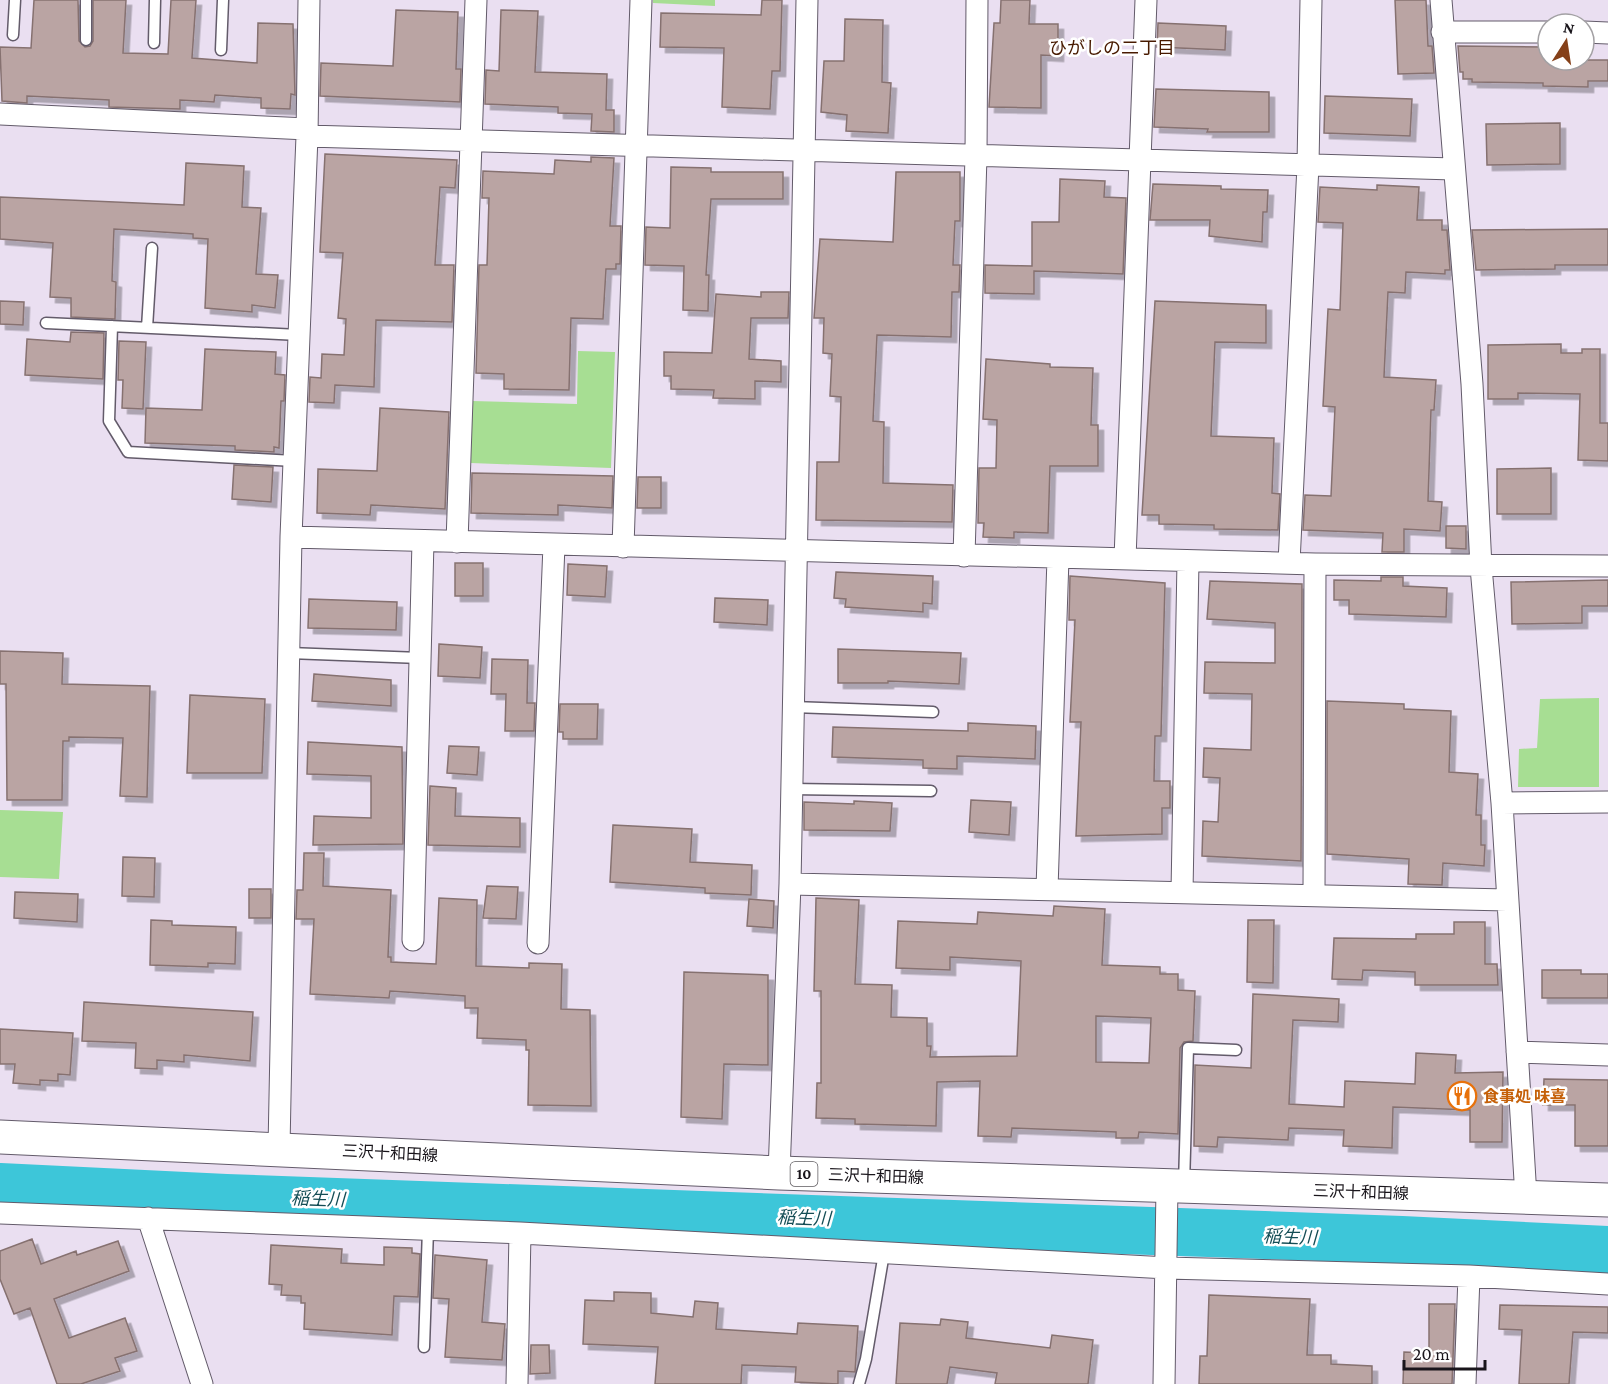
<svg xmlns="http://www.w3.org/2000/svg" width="1608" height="1384" viewBox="0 0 1608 1384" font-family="'Crimson Pro','Noto Sans JP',serif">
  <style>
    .green { fill: #a7de93 }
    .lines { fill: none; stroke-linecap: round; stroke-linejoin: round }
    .river { stroke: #3dc6d9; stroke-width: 48 }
    .building { fill: #baa4a3; stroke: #867170; stroke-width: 1.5; fill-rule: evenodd; filter: url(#shadow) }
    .service-casing { stroke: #635b6a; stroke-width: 13 }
    .minor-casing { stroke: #635b6a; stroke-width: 23 }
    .primary-casing { stroke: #635b6a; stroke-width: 35 }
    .service { stroke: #fff; stroke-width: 10 }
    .minor { stroke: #fff; stroke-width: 21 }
    .primary { stroke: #fff; stroke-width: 33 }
    .labels { text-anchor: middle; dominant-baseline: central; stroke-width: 5; stroke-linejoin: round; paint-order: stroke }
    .shield { fill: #fff; stroke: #5e5b5f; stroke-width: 1.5 }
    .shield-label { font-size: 15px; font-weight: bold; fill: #19151b }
    .food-label { font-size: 16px; font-weight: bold; fill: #c56008; stroke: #fff; text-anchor: start }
    .street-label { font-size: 16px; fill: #19151b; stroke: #fff }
    .neighbourhood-label { font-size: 18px; fill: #481a00; stroke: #fff }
    .water-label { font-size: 18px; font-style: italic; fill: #144d55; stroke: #fff }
  </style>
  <defs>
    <filter id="shadow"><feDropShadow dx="5.5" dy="5.5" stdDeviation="0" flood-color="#0004"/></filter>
  </defs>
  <rect width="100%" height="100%" fill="#eadff1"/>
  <path class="green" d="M653,0H715V6L653,3Z
    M578,351L615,352L611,468L471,463L472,401L577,404Z
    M1599,698V787H1518L1519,749L1537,748L1540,699Z
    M0,810L63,812L59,879L0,877Z"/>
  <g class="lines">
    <path class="river" d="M0,1187L226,1198L1402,1240L1608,1250"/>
  </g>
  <path class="building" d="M34,0H78L79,41L85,47L90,46L93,41V0H126L123,53L168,54L171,0H196L192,58L257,63L258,23L293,24L295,95L291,94L290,109L261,108V98L215,95L214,102L180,100V109L109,107V100L27,96V103L2,101L0,47L31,48Z
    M762,0H782L780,71H772L770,109L722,107L724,48L660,47L661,13L761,15Z
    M1001,0H1030L1029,24H1058V56L1041,55V108L989,107L994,23H1000Z
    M1395,0H1426L1428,46H1432L1434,73L1398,74Z
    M396,10L458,12L456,69H461L460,102L320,96L321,63L393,66Z
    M501,10L538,11L535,72L607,74L606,110H614V132L591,131L592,114L558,113V107L485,104L486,70L499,71Z
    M845,19L883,20L882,82L891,83L888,133L846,131L847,115L821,112L824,61H844Z
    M1158,23L1226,26L1225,50L1157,47Z
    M1458,46L1548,47V60H1608V81H1588V87L1543,86V83L1472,82V79H1463V72H1460Z
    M1156,89L1269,92V132H1207L1208,129L1154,127Z
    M1325,96L1412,99L1410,136L1324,133Z
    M1560,123V164L1487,165L1486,124Z
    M325,154L457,160L455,188L440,187L435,265H454L452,322L376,320L374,387L335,385L334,403L309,402L310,377L321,378L322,354L344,355L346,319L338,318L343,253L320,252Z
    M591,157L614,158L610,226H621L620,264H616V269H606L603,319L571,318L569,390L504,389V374L476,373L479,265H487L489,198H482L483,171L554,174L555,160L591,162Z
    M186,163L244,166L242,207L261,208L256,274L278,275L275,308L252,305V312L205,308L208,239L193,238V234L114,229L112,281L116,282L115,319L71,317V298L50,297L53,243L0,239V197L184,205Z
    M671,167L711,168V172H783V199H711L706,275H709L708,311L683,310L684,266L645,265L646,227L670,228Z
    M896,172H960V221H955L953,265H960L959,292H952L951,337L877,335L873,421L884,422L883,483L953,485L952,522L816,520L817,462H839L841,397L830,396L832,354L823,353L824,318H814L820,239L893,242Z
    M1060,179L1105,181L1104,197L1126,198L1123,274L1034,271V294L985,293V265L1032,266V222H1059Z
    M1153,184L1221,186V189L1268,190L1267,212H1263L1262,242L1209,236L1210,220H1150Z
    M1377,185L1419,187L1417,220H1442V230H1447L1450,270H1445V274L1406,272L1405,293L1388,292L1384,377L1436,380L1434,410H1431L1428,501L1442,502L1440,531L1404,529V552H1382L1383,533L1303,530L1305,495L1331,496L1335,407L1323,406L1328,309L1340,310L1343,223L1318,222L1320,187L1377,190Z
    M1608,229V265H1555V269L1476,270L1472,230Z
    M761,292H789L788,318H751L749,359L781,361V382L755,381V399L713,398L714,390L671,389V376H664V352L712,353L716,294L761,297Z
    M0,301L24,302L23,325L0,324Z
    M1155,301L1266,305V343L1215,342L1211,436L1274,438L1272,493L1280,494L1278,530L1214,529V525L1159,524V515H1142Z
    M71,332L104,333L103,379L25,375L27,339L70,342Z
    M119,341L146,342L143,409L122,408L123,380H118Z
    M1561,344V353H1582V349H1600V423H1608V461L1578,460L1580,394L1518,393V399H1488V345Z
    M205,349L276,352L275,374L285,375L284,401H281L279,448L274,447V452L235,450V446L145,443L146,408L202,410Z
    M986,359L1050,364V367L1093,368L1091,425H1098V466H1050L1048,533L1014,532V538L983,537L984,523H978L979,468H996L997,420L983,419Z
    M380,408L449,412L445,509L371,505L370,515L317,513L318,469L377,471Z
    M234,465L273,467L271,502L232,499Z
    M1551,468V514H1497V469Z
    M472,473L613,476L612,508L558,505V515L471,513Z
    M638,477H661V508H637Z
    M1446,526H1466V549L1446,548Z
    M455,563H483V596H455Z
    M568,564L607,566L605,597L567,595Z
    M836,572L933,576L932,604L923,603V612L845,607L846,599L834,598Z
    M1070,576L1165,583L1161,736H1155L1154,781H1170V808H1162V834L1076,836L1081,722H1070L1075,620H1069Z
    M1381,577H1403V586L1447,588L1446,617L1349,614V600H1334V580L1381,581Z
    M1608,580V606H1582V623L1512,624L1511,582Z
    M1210,581L1302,584L1301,861L1202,856L1203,821L1218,822L1220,778L1203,777L1204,748L1251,750L1252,694L1204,693L1205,662L1275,663V623L1207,619Z
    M715,598L768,600L767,625L714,622Z
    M309,599L397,602L396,630L308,628Z
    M439,644L482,647L480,678L438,676Z
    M838,649L961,653L959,684L888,681V683H838Z
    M0,651L63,653L62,684L150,686L147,797L120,796L123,738L69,737V741H63L62,800H7L6,684H0Z
    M492,659L528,660L527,703H535L534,731H505L506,694H491Z
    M314,674L391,680V706L312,701Z
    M190,695L265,699L262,773H187Z
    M1327,701L1404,704V709L1451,711L1449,772L1478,774L1476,815H1481V845H1485L1484,866L1443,863L1442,885L1408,884L1409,859L1327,854Z
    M560,704H598L597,739H563V732H559Z
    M968,723L1036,726L1035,759L957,756V769L923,768V760L832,757L833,727L968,731Z
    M308,742L402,747L403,844L313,845L314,816L371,818V776L307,774Z
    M449,746L479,747L477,775L447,773Z
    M430,786L456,788L455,816L520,818V847L428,845Z
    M971,800L1011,802L1009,835L969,832Z
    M854,801L892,803L890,831L804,830V802L854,804Z
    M613,825L692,829L690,862L752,865L751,895L705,893V888L610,882Z
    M304,853H324L323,886L391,890L388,957H391V962L436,964L439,898L477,900L476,966L529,968V963L562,964L561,1009L590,1010L591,1106L528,1105L529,1050H526V1040L477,1038L478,1008H465V996L390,991L389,998L310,994L314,919H296L297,890H303Z
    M123,857L155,858L154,897L122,896Z
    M487,886L518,887L516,919L483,918Z
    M249,889H271V918H249Z
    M15,892L78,894L77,922L14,918Z
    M816,898L859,900L855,984L892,985L891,1017L927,1018V1046H931L930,1057L1017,1056L1021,961L950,957V970L896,968L898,921L977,924L978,912L1053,916L1054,906L1105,909L1102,965L1160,967V974H1178V990L1195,991L1193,1041L1184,1042L1180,1048L1178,1134L1139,1132L1138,1138H1116V1132L1012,1128L1011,1137L978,1136L980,1081L937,1082L936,1126L855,1124V1119L816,1118L817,1083H821V991H814ZM1096,1016L1151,1018L1149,1063L1096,1062Z
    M749,899L774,901L773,928L747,926Z
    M151,920L172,921V925L236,927L235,964L208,963V967L150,965Z
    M1248,920H1274L1273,983L1247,982Z
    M1454,922H1485V964H1497L1498,985H1415V972L1363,970L1362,980L1332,979L1334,938L1416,939V934H1454Z
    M1542,970H1581V974H1608V998H1542Z
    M684,972L768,975V1065L724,1064L722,1119L681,1117Z
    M1253,994L1339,999L1338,1022L1293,1020L1289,1104L1344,1107L1345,1081L1415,1084L1416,1053L1456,1055L1455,1073L1503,1072L1502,1142H1470V1110L1393,1107L1392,1148L1343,1146L1344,1130L1289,1128L1288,1140L1218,1137L1217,1147L1194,1146L1195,1065L1251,1068Z
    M84,1002L253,1012L250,1061L184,1055V1062L157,1060V1069L135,1068L136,1043L82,1041Z
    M0,1029L73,1033L70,1075L58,1074V1081L40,1080V1085L13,1083L15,1064H0Z
    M1544,1079L1608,1080V1146H1575V1105H1543Z
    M32,1239L41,1264L76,1251L77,1255L118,1241L129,1271L54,1299L69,1338L125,1318L137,1351L115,1358L120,1371L81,1384H57L30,1308L14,1314L0,1279V1251Z
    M271,1245L342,1249L341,1263L384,1265V1247L412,1248V1253L420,1254L418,1297L394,1296L392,1335L304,1329L305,1303H301V1296L281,1295L282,1285L269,1284Z
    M435,1255L487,1260L482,1322L505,1324L502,1360L445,1357L449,1299L433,1298Z
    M614,1292L651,1293V1313L693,1317L695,1301L718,1303L716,1329L797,1334L798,1323L858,1326L855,1372L838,1371V1384L795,1382L796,1367L742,1365L741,1384H655L658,1347L583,1344L585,1300L614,1301Z
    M1209,1295L1310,1299L1307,1355H1331V1364L1372,1366V1384H1199L1200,1356H1207Z
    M1429,1304H1455L1452,1384H1403L1404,1352L1429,1353Z
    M1500,1305L1608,1307V1333L1573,1332L1569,1384H1519L1522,1330L1499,1329Z
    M941,1319L968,1322L966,1338L1050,1348L1052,1335L1093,1340L1088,1384H995L997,1373L950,1367L947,1384H896L900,1323L940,1325Z
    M531,1345H549L550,1373L530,1374Z"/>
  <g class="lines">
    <g class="service-casing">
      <path id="service" d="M13,35L15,0
        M86,40V0
        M154,43L155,0
        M221,50L223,0
        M46,323L299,335
        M112,326L109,421L128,452L294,461
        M147,328L152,248
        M289,653L420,658
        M793,707L933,712
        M791,789L931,791
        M1184,1184L1188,1048L1236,1050
        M424,1347L428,1229
        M859,1384L866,1359L884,1253"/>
    </g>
    <g class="minor-casing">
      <path id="minor" d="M1441,0L1472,384L1481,567L1502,803L1526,1197
        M1442,32H1548
        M1584,32L1608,33
        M0,114L307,129
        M307,136L1454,169
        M291,537L1315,564L1608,566
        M457,542L476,0
        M623,547L641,0
        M964,556L976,156L977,0
        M1125,559L1146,0
        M1289,563L1308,165L1311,0
        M1502,803L1608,802
        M790,884L1507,900
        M1047,889L1058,558
        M1182,892L1188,561
        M1314,895L1315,564
        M413,940L423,541
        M538,943L554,545
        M1517,1052L1608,1055
        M279,1148L291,537L307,136L309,0
        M779,1173L790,884L807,0
        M0,1213L520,1233L1167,1268L1469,1276L1608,1284
        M148,1218L202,1384
        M517,1384L520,1233
        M1164,1384L1167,1187
        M1465,1384L1469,1276"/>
    </g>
    <g class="primary-casing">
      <path id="primary" d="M0,1137L779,1173L1608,1200"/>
    </g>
    <use href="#service" class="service"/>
    <use href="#minor" class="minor"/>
    <use href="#primary" class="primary"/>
  </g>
  <defs>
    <g id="restaurant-ring" transform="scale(1.5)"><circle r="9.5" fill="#fff" stroke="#e8710a" stroke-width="1.5"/><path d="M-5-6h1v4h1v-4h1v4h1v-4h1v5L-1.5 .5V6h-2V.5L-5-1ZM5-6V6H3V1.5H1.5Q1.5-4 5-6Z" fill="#e8710a"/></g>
  </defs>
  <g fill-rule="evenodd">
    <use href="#restaurant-ring" x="1462" y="1096"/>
  </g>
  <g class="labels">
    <rect class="shield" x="790.5" y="1162" width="27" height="24" rx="4.5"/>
    <g class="shield-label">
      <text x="804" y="1174">10</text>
    </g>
    <g class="food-label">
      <text x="1483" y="1096">食事処 味喜</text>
    </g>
    <g class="street-label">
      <text transform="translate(390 1153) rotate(3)">三沢十和田線</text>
      <text transform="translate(876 1176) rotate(2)">三沢十和田線</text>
      <text transform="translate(1361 1192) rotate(2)">三沢十和田線</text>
    </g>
    <g class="neighbourhood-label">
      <text x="1112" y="48">ひがしの二丁目</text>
    </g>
    <g class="water-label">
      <text transform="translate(318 1199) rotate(2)">稲生川</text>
      <text transform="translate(804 1218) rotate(2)">稲生川</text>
      <text transform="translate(1290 1237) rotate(2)">稲生川</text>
    </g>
  </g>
  <g transform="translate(1566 42) rotate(12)"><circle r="28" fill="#ffffff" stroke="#a3a1a4" stroke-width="1.5"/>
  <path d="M0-4.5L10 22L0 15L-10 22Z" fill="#854019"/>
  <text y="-9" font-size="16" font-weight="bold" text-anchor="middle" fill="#19151b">N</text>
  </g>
  <path d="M1404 1360v9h81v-9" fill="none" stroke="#19151b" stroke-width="3"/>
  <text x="1413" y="1360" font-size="18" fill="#19151b" stroke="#ffffff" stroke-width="4.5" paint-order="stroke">20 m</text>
</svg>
